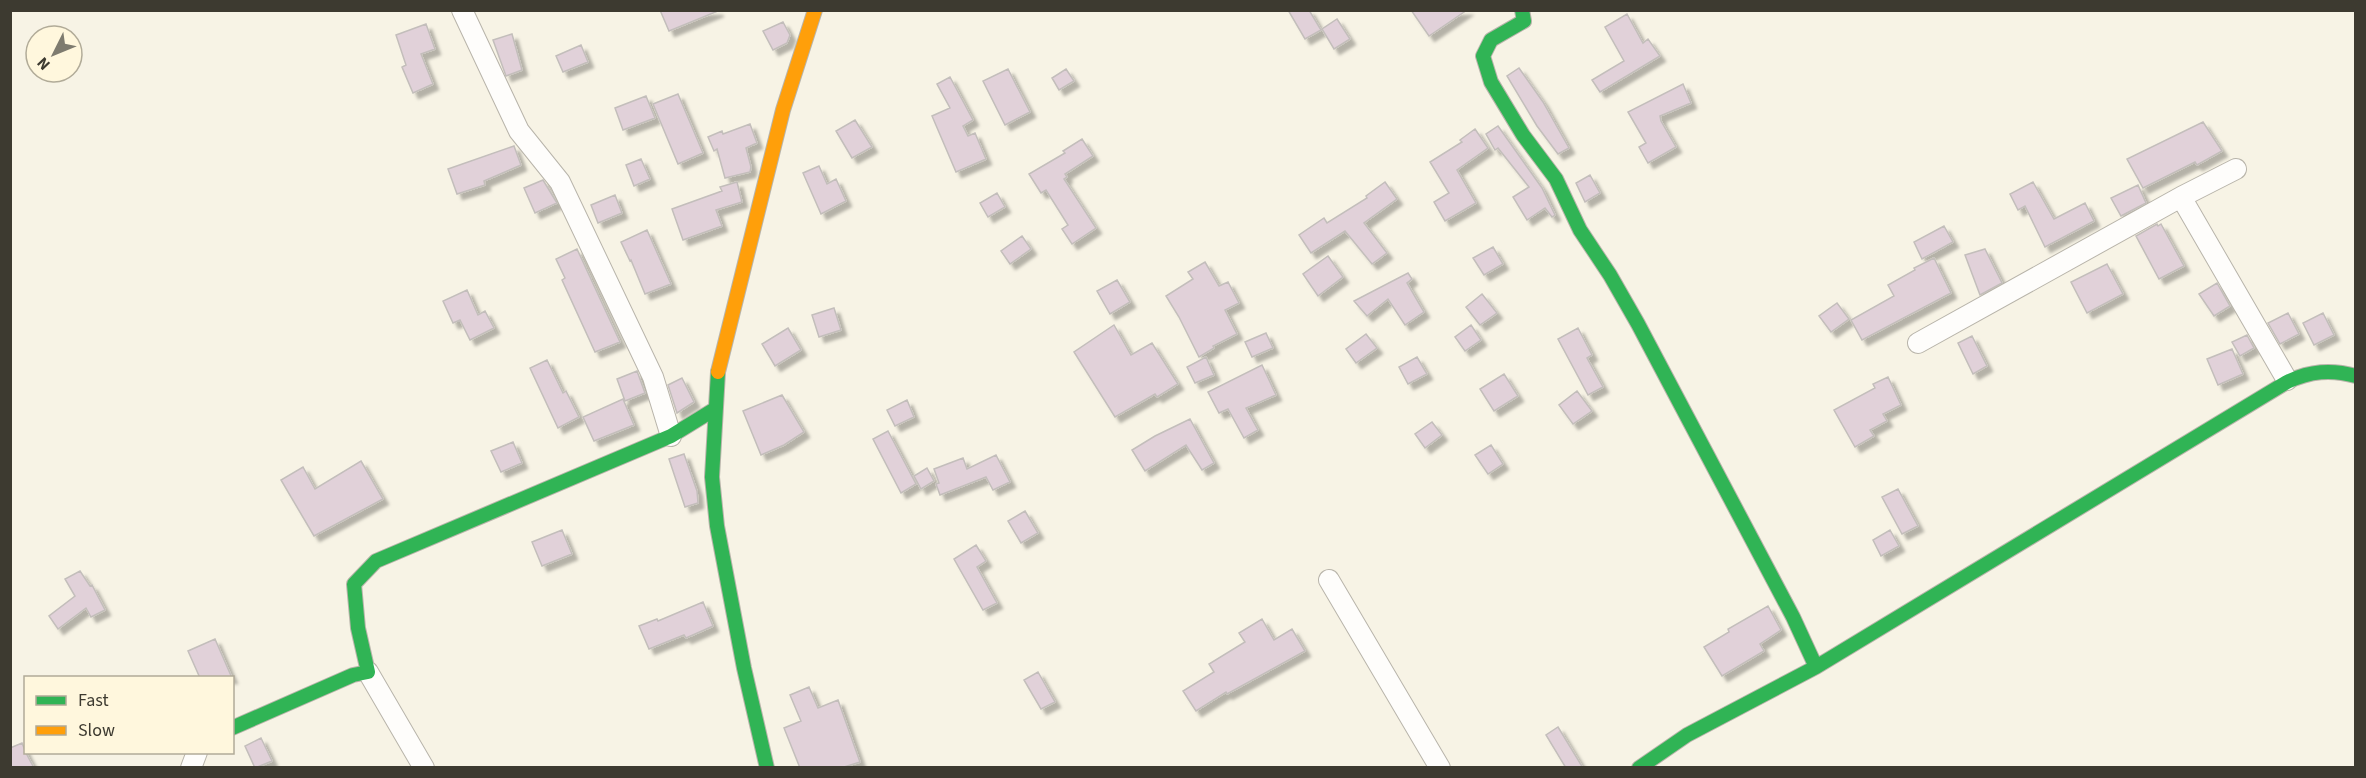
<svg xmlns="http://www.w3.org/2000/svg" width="2366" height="778" viewBox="0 0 2366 778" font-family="'Source Sans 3',sans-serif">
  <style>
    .building { fill: #e1d1d9; stroke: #c3bebb; stroke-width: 1.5; filter: url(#shadow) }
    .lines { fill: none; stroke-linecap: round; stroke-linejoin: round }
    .street-casing { stroke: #b8b4aa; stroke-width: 22 }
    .fast-casing { stroke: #b8b4aa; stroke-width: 16 }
    .slow-casing { stroke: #b8b4aa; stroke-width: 16 }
    .street { stroke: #fefdfb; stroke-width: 20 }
    .fast { stroke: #30b455; stroke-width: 14 }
    .slow { stroke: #ff9f0a; stroke-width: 14 }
  </style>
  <defs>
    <filter id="shadow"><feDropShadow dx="5.5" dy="5.5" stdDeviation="1.5" flood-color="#0004"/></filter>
  </defs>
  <rect width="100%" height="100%" fill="#f7f3e5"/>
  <path class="building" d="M660,10H717L718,11L669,31Z
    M1288,10H1309L1321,30L1305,39Z
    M1411,10H1467L1429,36Z
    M1627,14L1643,43L1648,39L1660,56L1600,92L1592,80L1624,61L1605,27Z
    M1337,19L1350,39L1334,49L1322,29Z
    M783,22L790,35L787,43L773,50L763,31Z
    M426,24L435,49L421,54L433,84L413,93L402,67L406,65L396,35Z
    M512,34L522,70L506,76L493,40Z
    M581,45L588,62L563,72L556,56Z
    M1519,68L1543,102L1569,148L1558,154L1537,126L1507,76Z
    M1008,69L1030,112L1005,125L983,81Z
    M1066,69L1074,81L1059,90L1052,78Z
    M950,77L973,120L963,126L968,136L975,133L986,159L956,172L932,116L950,108L937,84Z
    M1683,84L1691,103L1660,116L1661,121L1676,147L1648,163L1639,147L1646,143L1628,112Z
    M678,94L703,153L678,164L653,104Z
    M646,96L655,118L623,130L615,108Z
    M855,120L872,147L852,158L836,131Z
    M2203,122L2222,151L2197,165L2195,162L2143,188L2127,159Z
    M750,124L757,143L746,148L751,167L750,172L725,178L717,149L714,151L708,137L722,131L723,134Z
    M1498,126L1542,188L1555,215L1552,217L1545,208L1527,220L1513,197L1529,187L1498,148L1495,150L1486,134Z
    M1475,129L1488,148L1457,170L1476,203L1445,221L1434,202L1449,193L1430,162L1462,142L1460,140Z
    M1082,139L1093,156L1065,174L1067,177L1064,179L1096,228L1072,244L1062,229L1068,225L1046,190L1041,193L1029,174L1065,153L1063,151Z
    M514,146L521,165L484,181L485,185L457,194L448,169Z
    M641,159L650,179L634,186L626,165Z
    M819,166L827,184L836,179L846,201L821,214L803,173Z
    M1590,175L1600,193L1585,202L1576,183Z
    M543,180L557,203L535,213L524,188Z
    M737,182L742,202L716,210L722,226L683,240L672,209L722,191L720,187Z
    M1385,182L1397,199L1364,223L1387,253L1372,264L1345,231L1311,253L1299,235L1324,218L1327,223L1367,198L1366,196Z
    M2033,182L2054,219L2085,203L2094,221L2045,247L2025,206L2018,210L2010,194Z
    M2138,185L2146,203L2121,216L2111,198Z
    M997,193L1005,207L988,217L980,203Z
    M615,195L622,213L598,223L591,205Z
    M2157,224L2158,226L2161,224L2184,266L2159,279L2136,236Z
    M1944,226L1953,242L1922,259L1914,242Z
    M647,230L671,284L645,294L631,260L630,261L621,242Z
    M1022,236L1031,249L1010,264L1001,251Z
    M1493,247L1503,264L1484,275L1473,258Z
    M577,249L620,342L595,352L562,280L565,278L556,259Z
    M1985,249L2002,283L1980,295L1965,255Z
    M1328,256L1343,277L1318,296L1303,274Z
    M1934,258L1951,293L1862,340L1851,320L1894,296L1888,285L1915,270L1914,268Z
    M1205,262L1219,286L1228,282L1239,303L1225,310L1237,334L1213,346L1214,348L1199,357L1179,317L1166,296L1193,279L1188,272Z
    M2107,264L2123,294L2087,313L2071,282Z
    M1408,273L1412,279L1407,283L1424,312L1405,325L1388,299L1367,316L1354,301Z
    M1117,280L1130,302L1110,314L1097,291Z
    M2217,283L2230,306L2214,316L2199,294Z
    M467,290L478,315L485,311L494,328L470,340L460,320L453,323L443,301Z
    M1482,294L1497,313L1480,325L1466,307Z
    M1837,303L1849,319L1831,332L1819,316Z
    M834,308L841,330L819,337L812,315Z
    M2288,313L2299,334L2280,344L2268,323Z
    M2323,313L2334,335L2314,345L2303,323Z
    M1114,325L1131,355L1152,343L1178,384L1157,397L1155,394L1115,417L1074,352Z
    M1471,325L1481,340L1465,351L1455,337Z
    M788,328L801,350L775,366L762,344Z
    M1578,328L1592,355L1587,358L1603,387L1588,395L1558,339Z
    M1266,333L1273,348L1252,357L1245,342Z
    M1366,334L1377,348L1356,363L1346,349Z
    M2247,335L2254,348L2240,356L2232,342Z
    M1972,336L1987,366L1973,374L1958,343Z
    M2232,349L2243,374L2218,385L2207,359Z
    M1206,357L1214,375L1195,383L1187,367Z
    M1417,357L1427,374L1408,384L1399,367Z
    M547,360L563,393L566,391L579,417L558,428L530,368Z
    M1262,365L1276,395L1246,408L1258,430L1244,438L1228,409L1219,413L1208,392Z
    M637,371L645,393L625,401L617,379Z
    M1504,374L1518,396L1494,411L1480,389Z
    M1888,377L1901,405L1883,414L1887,421L1870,430L1874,436L1855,447L1834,410L1875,388L1873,384Z
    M682,378L694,402L677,413L668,385Z
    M1577,391L1592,411L1573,424L1559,405Z
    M782,395L804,432L784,445L761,455L743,411Z
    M623,399L634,425L594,441L583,417Z
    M907,400L914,417L895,426L887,410Z
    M1190,419L1214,463L1202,470L1186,445L1145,471L1132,450L1155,436Z
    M1432,422L1442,435L1425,448L1415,434Z
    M888,431L916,484L901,493L873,439Z
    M513,442L522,463L501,472L491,451Z
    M1491,445L1503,464L1488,474L1475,455Z
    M684,454L697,491L698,503L685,507L669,459Z
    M996,455L1010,482L993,490L986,477L940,495L936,484L939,483L934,469L963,458L967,469Z
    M361,461L383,499L314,536L281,480L303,467L315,489Z
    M927,468L934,481L921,489L914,476Z
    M1898,489L1918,526L1902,534L1882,497Z
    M1025,511L1038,533L1021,543L1008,521Z
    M562,530L572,554L542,566L532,542Z
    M1890,530L1899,546L1881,556L1873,540Z
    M976,545L986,561L977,567L997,603L983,610L954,559Z
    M80,571L90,586L92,585L105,610L91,617L86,608L58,629L49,616L75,596L65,579Z
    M703,602L713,626L686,638L684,635L649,649L639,626L657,619L658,621Z
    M1768,606L1781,630L1760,644L1764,651L1722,676L1704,647L1729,632L1728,629Z
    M1262,619L1274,640L1292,629L1305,651L1227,694L1226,692L1196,711L1183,691L1214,672L1209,664L1245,642L1239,633Z
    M215,639L232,678H200L188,651Z
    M1038,672L1055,702L1041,709L1024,680Z
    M809,687L818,708L838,700L860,762L841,768H800L784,728L801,721L790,695Z
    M1558,727L1583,768H1566L1546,735Z
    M261,738L272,761L255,768L245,746Z
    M22,743L26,753L34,768H10V748Z"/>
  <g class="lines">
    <g class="street-casing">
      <path id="street" d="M462,10L519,131L560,182L653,377L671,436
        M2181,197L2236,169
        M1918,343L2181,197L2287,380
        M1329,580L1440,768
        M368,672L424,768
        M191,768L197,752"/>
    </g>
    <g class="fast-casing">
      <path id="fast" d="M1522,10L1524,21L1491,40L1483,56L1491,82L1523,135L1556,179L1580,230L1610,275L1638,324L1793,617L1816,667
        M718,372L712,477L717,526L744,668L767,768
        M232,728L353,675L368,672L358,628L354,584L376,561L671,436L715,409
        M1639,768L1687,735L1816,667L2287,382C2310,371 2331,369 2356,376"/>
    </g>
    <g class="slow-casing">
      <path id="slow" d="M718,372L783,110L815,10"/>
    </g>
    <use href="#street" class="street"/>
    <use href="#fast" class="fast"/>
    <use href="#slow" class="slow"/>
  </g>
  <rect width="2366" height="778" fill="none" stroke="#3d3a30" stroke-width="24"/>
  <rect x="24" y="676" width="210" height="78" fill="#fff7dd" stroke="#b1ab98" stroke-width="1.5"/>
  <rect x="36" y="696" width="30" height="9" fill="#30b455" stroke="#b1ab98" stroke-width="1.5"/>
  <text x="78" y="706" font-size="18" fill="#3d3a30">Fast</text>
  <rect x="36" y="726" width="30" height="9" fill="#ff9f0a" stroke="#b1ab98" stroke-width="1.5"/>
  <text x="78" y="736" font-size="18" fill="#3d3a30">Slow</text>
  <g transform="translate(54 54) rotate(227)"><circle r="28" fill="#fff7dd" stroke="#b1ab98" stroke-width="1.5"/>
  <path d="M0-4.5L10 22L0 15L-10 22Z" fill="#7e7b6f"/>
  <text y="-9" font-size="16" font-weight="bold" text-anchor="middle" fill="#3d3a30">N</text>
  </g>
</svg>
